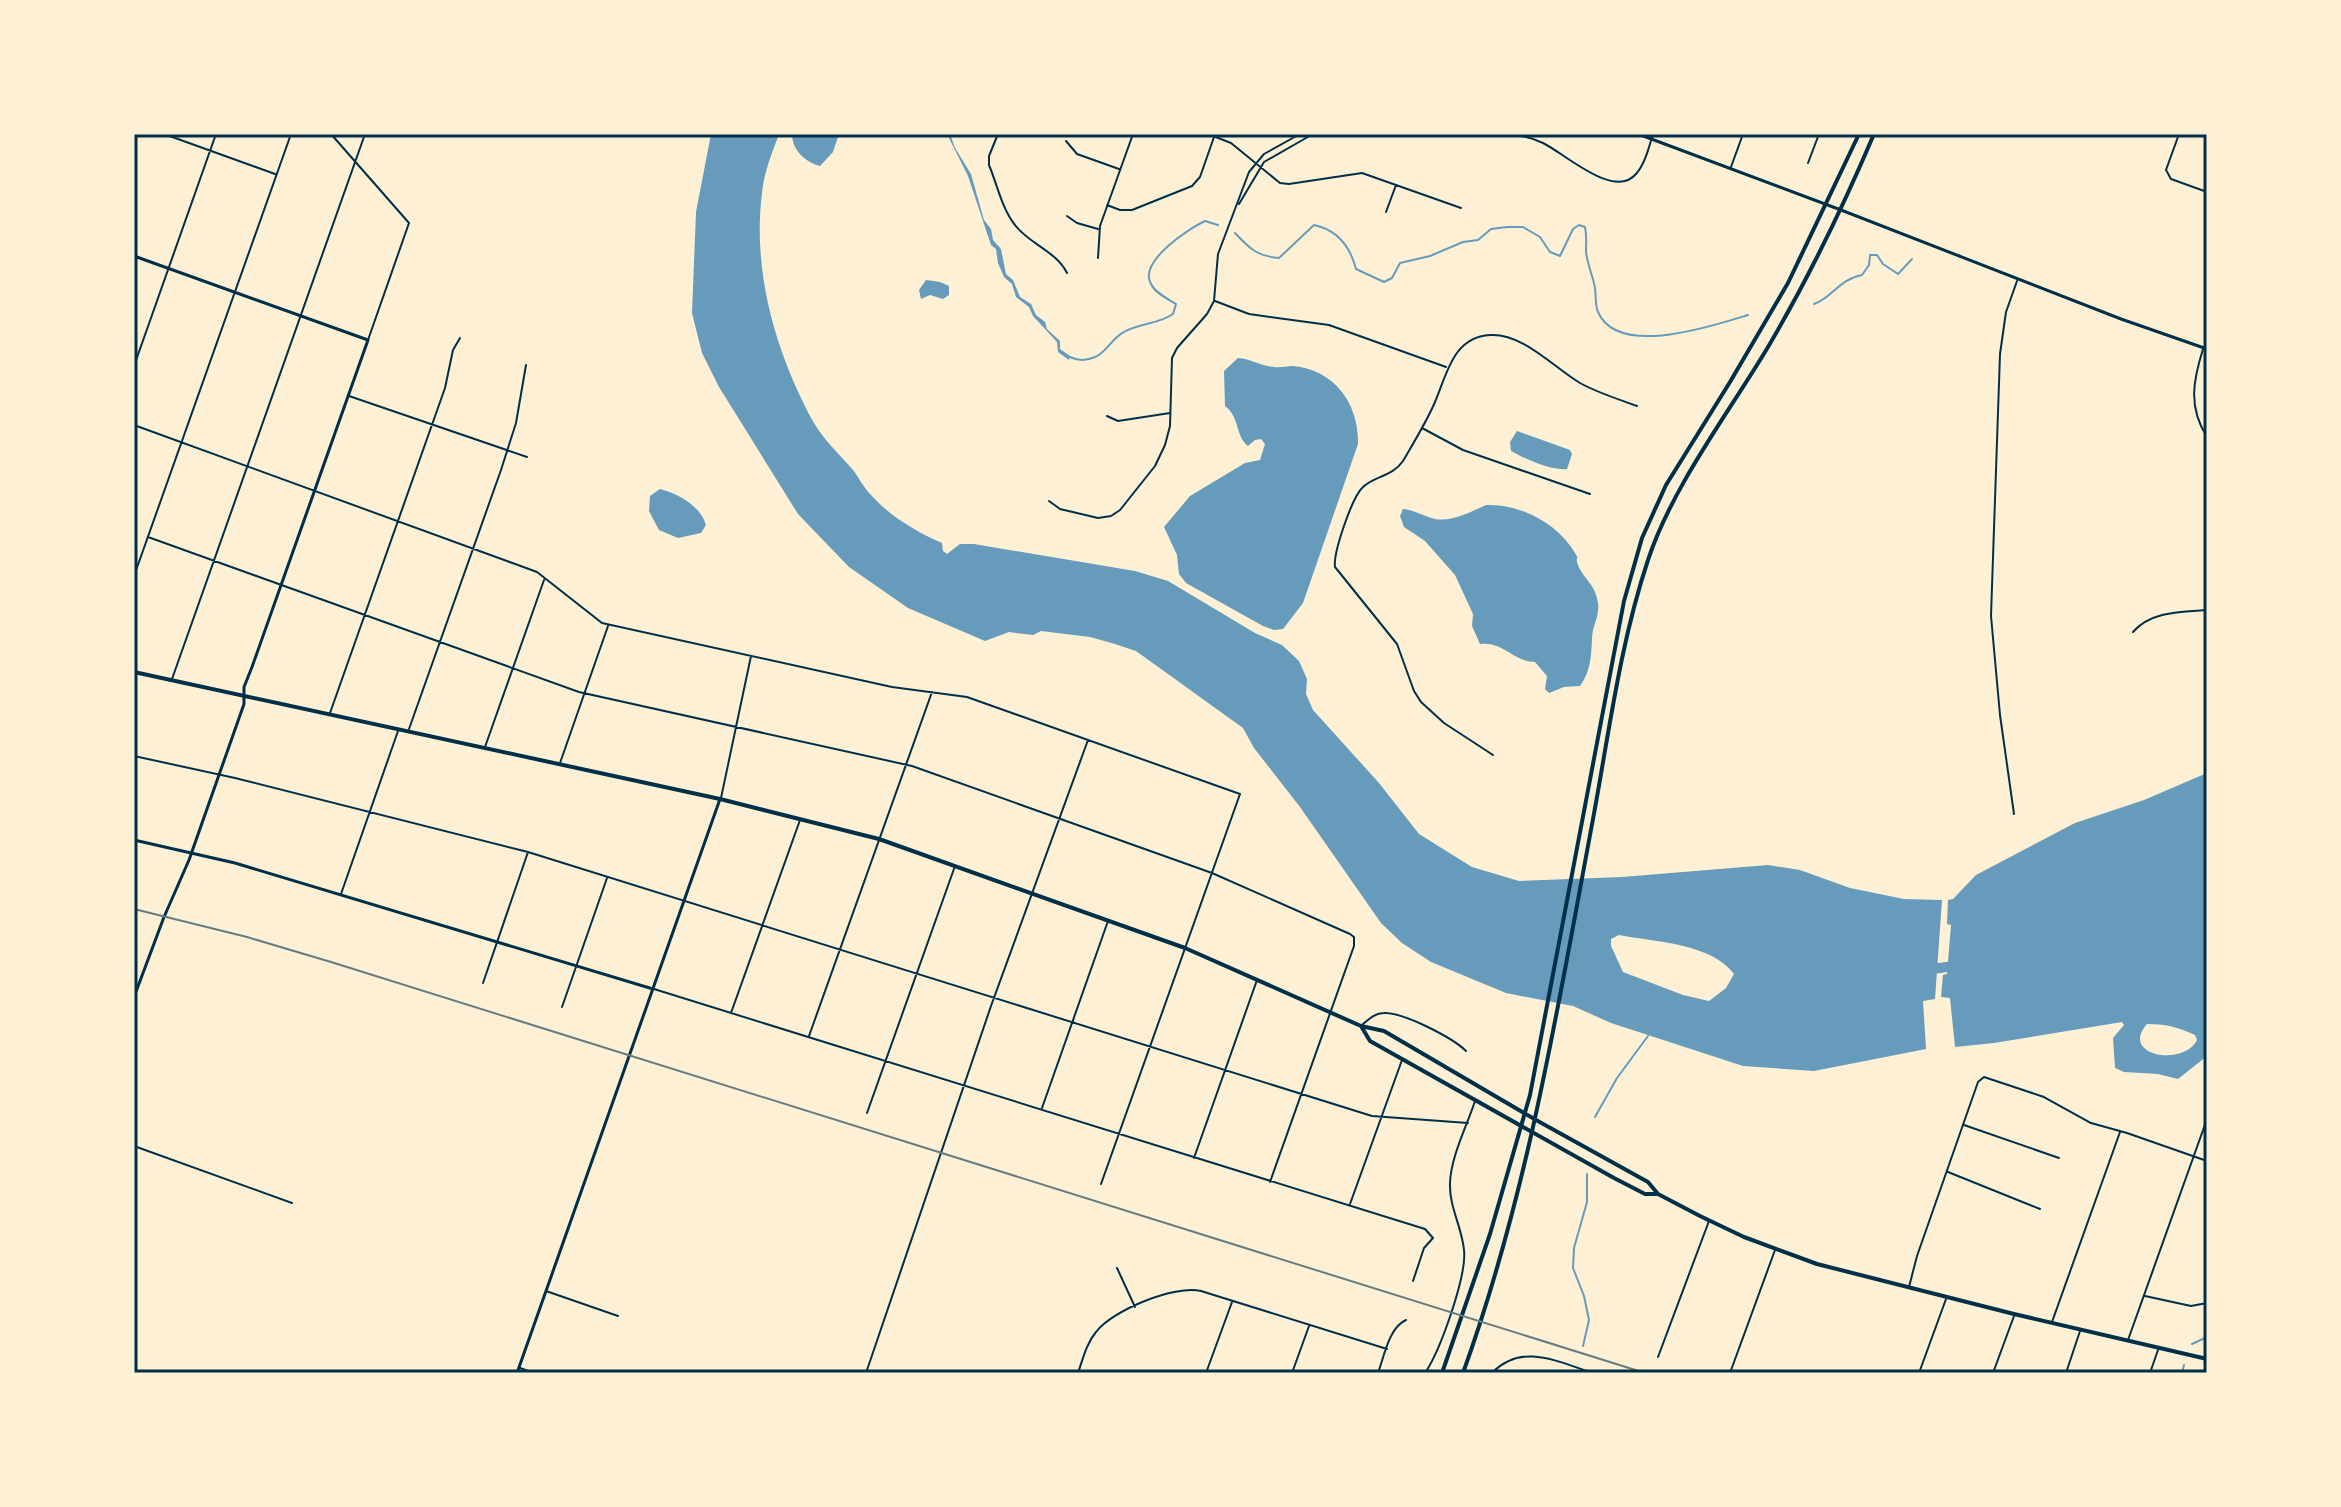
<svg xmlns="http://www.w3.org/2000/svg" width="2341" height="1507" viewBox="0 0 2341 1507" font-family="'Fira Sans',sans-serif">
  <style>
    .water { fill: #669bbc; fill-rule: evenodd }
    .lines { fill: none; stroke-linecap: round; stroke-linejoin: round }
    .stream { stroke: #669bbc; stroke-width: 2 }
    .river { stroke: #669bbc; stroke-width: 10 }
    .minor { stroke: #003049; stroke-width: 2 }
    .tertiary { stroke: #003049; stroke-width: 3 }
    .primary { stroke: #003049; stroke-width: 4 }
    .trunk { stroke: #003049; stroke-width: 4 }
    .rail { stroke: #657d81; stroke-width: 2 }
    .neatline { fill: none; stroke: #003049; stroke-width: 3 }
  </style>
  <rect width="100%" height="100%" fill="#fdf0d5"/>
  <path class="water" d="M711,134H779C772,153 764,172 762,193C752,272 776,354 814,423C824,440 840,455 853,470C859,478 864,488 871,495C891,517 915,531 942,543L943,551L947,554L960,544H974L1135,571L1168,581L1255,633L1282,645L1299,661L1307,679L1306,694L1313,710L1379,783L1419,834L1472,867L1519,881L1622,877L1768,865L1800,870L1850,888L1904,899L1942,900L1935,999L1923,1001L1926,1049L1814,1071L1743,1066L1611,1023L1573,1006L1506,993L1431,962L1402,943L1381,923L1300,807L1254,748L1243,728L1136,651L1115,644L1090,637L1041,631L1033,635L1009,632L985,641L908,608L849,567L798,514L719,387L702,353L692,313L696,212ZM1619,935C1655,942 1711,943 1734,974L1726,988L1709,1001L1683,995L1623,972L1611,946V939Z
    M792,134H839L833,152L820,166C805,162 792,150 792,134Z
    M947,134H950L955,148L971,174L984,220L991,229L993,240L1001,249L1006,274L1013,280L1020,297L1031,304L1036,315L1045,322L1047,329L1060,341V349L1070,356L1069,360L1058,352L1057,342L1033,316L1029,307L1016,297L1012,284L1004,277L998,263L996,249L991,245L968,176Z
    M926,280L940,282L949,286V295L943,299L930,295L921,299L919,290Z
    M1238,358C1251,359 1261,366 1274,367C1280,368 1287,366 1293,366C1335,370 1359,404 1358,444L1303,603L1283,629L1274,630L1263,626L1186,583L1179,574L1177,555L1164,527L1190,496L1245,463L1260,460L1265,444L1261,439L1255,440L1248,446C1235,436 1240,417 1225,406L1224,371Z
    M1517,431L1570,450L1572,454L1567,469C1550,471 1526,459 1511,451L1510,442Z
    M660,489C678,494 700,505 706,525L701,533L678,538L659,530L649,511L650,496Z
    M1486,505C1521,504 1557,523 1575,553C1581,563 1574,554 1578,565C1584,580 1595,583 1598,603C1600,616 1592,626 1592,639C1591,656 1591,671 1580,686L1564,687L1549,693L1545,689L1547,676L1535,662C1514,662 1503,641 1480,644L1472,626L1473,614L1455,575L1425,541L1404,527L1400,516L1403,509C1414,510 1423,516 1435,519C1453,522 1470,512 1486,505Z
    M2207,773V1056L2178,1079L2158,1074L2124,1072L2115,1068L2113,1038L2124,1025L2122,1022L1994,1043L1955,1047L1950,998L1941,997L1943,975L1947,974L1951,925L1947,924L1948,900L1953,899L1976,875L2075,823L2144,800ZM2147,1024C2165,1024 2178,1027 2195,1035L2197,1040C2184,1067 2119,1056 2147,1024Z"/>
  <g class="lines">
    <path class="stream" d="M1235,233C1250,249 1257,256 1279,258L1314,225C1338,230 1350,246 1356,269L1384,282L1392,278L1400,263L1430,256L1463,242L1478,240L1491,229L1507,227H1523L1540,237L1550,252L1560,256L1573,229L1579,225L1585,227C1587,236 1586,243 1586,251C1587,264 1593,276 1595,288C1596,295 1595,305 1598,312C1618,358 1712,326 1748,315
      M1814,304C1832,298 1839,279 1862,275L1869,265L1870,255H1877L1883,264L1898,274L1912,259
      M1070,357C1078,361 1086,361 1095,357C1106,353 1112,338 1124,332C1140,323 1159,324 1173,314L1176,304C1168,299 1155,293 1151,284C1138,262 1188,229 1205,221L1218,225
      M1595,1117L1617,1078L1648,1036
      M2192,1344L2207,1337
      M1583,1346L1589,1320L1584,1296L1573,1268L1574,1248L1587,1202V1174
      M2182,1373L2184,1365"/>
    <path class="river" d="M1925,970L1961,965"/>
    <path class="minor" d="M164,134L275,174
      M331,134L409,223L368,340
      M998,134L989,156V165C997,184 1002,209 1015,225C1029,244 1056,251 1067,273
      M1208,134L1231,143L1280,183L1289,184L1362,173L1461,208
      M1506,134C1519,135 1531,137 1543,143C1564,153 1614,200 1636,174C1645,164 1649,147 1653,134
      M2179,134L2166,170L2171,179L2207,192
      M1066,141L1077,154L1119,169
      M134,143L137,134
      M1808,163L1819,134
      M1731,167L1743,134
      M1239,204L1264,162L1313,134
      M1107,205L1120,210H1132L1192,186L1200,177L1214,137
      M1386,212L1396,185
      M1067,216L1077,223L1098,229
      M1098,258L1100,226L1133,134
      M1215,301L1249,314L1329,325L1446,367
      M2203,349C2193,381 2188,407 2207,437
      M134,366L216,134
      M349,396L527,457
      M1107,416L1118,421L1170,413
      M134,425L537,572L602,623L892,687L967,697L1240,794L1101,1184
      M1422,428L1463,450L1590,494
      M1049,501L1060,509L1098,518L1111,516L1120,510L1155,466L1165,445L1170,426L1172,358L1177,348L1207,314L1214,301L1218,254L1249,172L1264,154L1300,134
      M148,537L579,692L912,766L1212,873L1350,934L1354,937V946L1270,1182
      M134,576L291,134
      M2133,632C2151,611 2181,612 2207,610
      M172,679L365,134
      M330,713L445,388L453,350L460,338
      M409,729L501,470L516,423L526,365
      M485,747L544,580
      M1493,755L1444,723L1421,702L1414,691L1397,644L1335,567C1333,553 1352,497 1363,487C1375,476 1393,476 1403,461C1414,442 1427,421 1435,402C1447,374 1453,337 1490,335C1523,333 1553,367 1580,383C1598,393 1618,399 1637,406
      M134,756L235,778L528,852L1372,1116L1468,1123
      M560,763L608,626
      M721,798L751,656
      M2014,814L2000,715L1991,616L2000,354L2006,312L2017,281
      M341,894L398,731
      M483,983L528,852
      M654,989L1425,1229L1433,1238L1424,1248L1413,1281
      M562,1007L607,878
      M731,1013L800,820
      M1362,1025C1369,1019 1375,1013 1384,1013C1403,1012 1453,1038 1466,1051
      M809,1036L932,692
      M1042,1108L1108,921
      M867,1113L955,866
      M1964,1125L2059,1158
      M134,1146L292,1203
      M1194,1158L1257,980
      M1948,1172L2040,1209
      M1350,1204L1402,1060
      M1117,1268L1135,1307
      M1909,1287L1917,1256L1978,1082L1984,1077L2044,1097L2091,1123L2127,1133L2207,1161
      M546,1291L618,1316
      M2145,1296L2191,1306L2207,1303
      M2052,1322L2120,1132
      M2128,1340L2207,1119
      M1658,1357L1709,1221
      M520,1368L534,1373
      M866,1373L991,1006L1088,740
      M1078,1373C1083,1359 1086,1344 1096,1332C1113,1310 1174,1285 1201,1291L1387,1349
      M1206,1373L1232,1302
      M1292,1373L1309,1326
      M1378,1373C1384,1357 1389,1327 1406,1320
      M1425,1373C1440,1351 1467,1276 1464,1250C1462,1227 1449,1207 1450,1183C1451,1156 1467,1126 1475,1101
      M1492,1373C1522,1342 1558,1362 1593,1373
      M1730,1373L1775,1250
      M1919,1373L1946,1299
      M1993,1373L2014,1316
      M2066,1373L2080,1331
      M2150,1373L2158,1350"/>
    <path class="tertiary" d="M1638,134L1841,210L2121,319L2207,349
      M134,256L368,340L252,667L244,687V704L189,860L164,917L134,997
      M134,840L235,863L653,989
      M517,1373L720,799"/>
    <path class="primary" d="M134,672L720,799L879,839L1185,948L1361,1026L1384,1031L1536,1120L1648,1182L1658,1194L1700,1216L1744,1237L1817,1264L2014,1314L2207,1359
      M1361,1026L1370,1041L1614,1178L1645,1194H1658"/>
    <path class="trunk" d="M1442,1373L1490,1234L1530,1095L1624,601L1642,538L1666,485L1730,382L1788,283L1859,134
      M1463,1373C1528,1193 1558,1006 1593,819C1609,733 1620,644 1648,560C1672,487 1728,414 1768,347C1808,279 1843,207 1874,134"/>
    <path class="rail" d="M134,909L247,937L331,962L1645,1373"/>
  </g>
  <rect width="2341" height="1507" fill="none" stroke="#fdf0d5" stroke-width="272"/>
  <rect x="136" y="136" width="2069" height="1235" class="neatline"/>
</svg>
